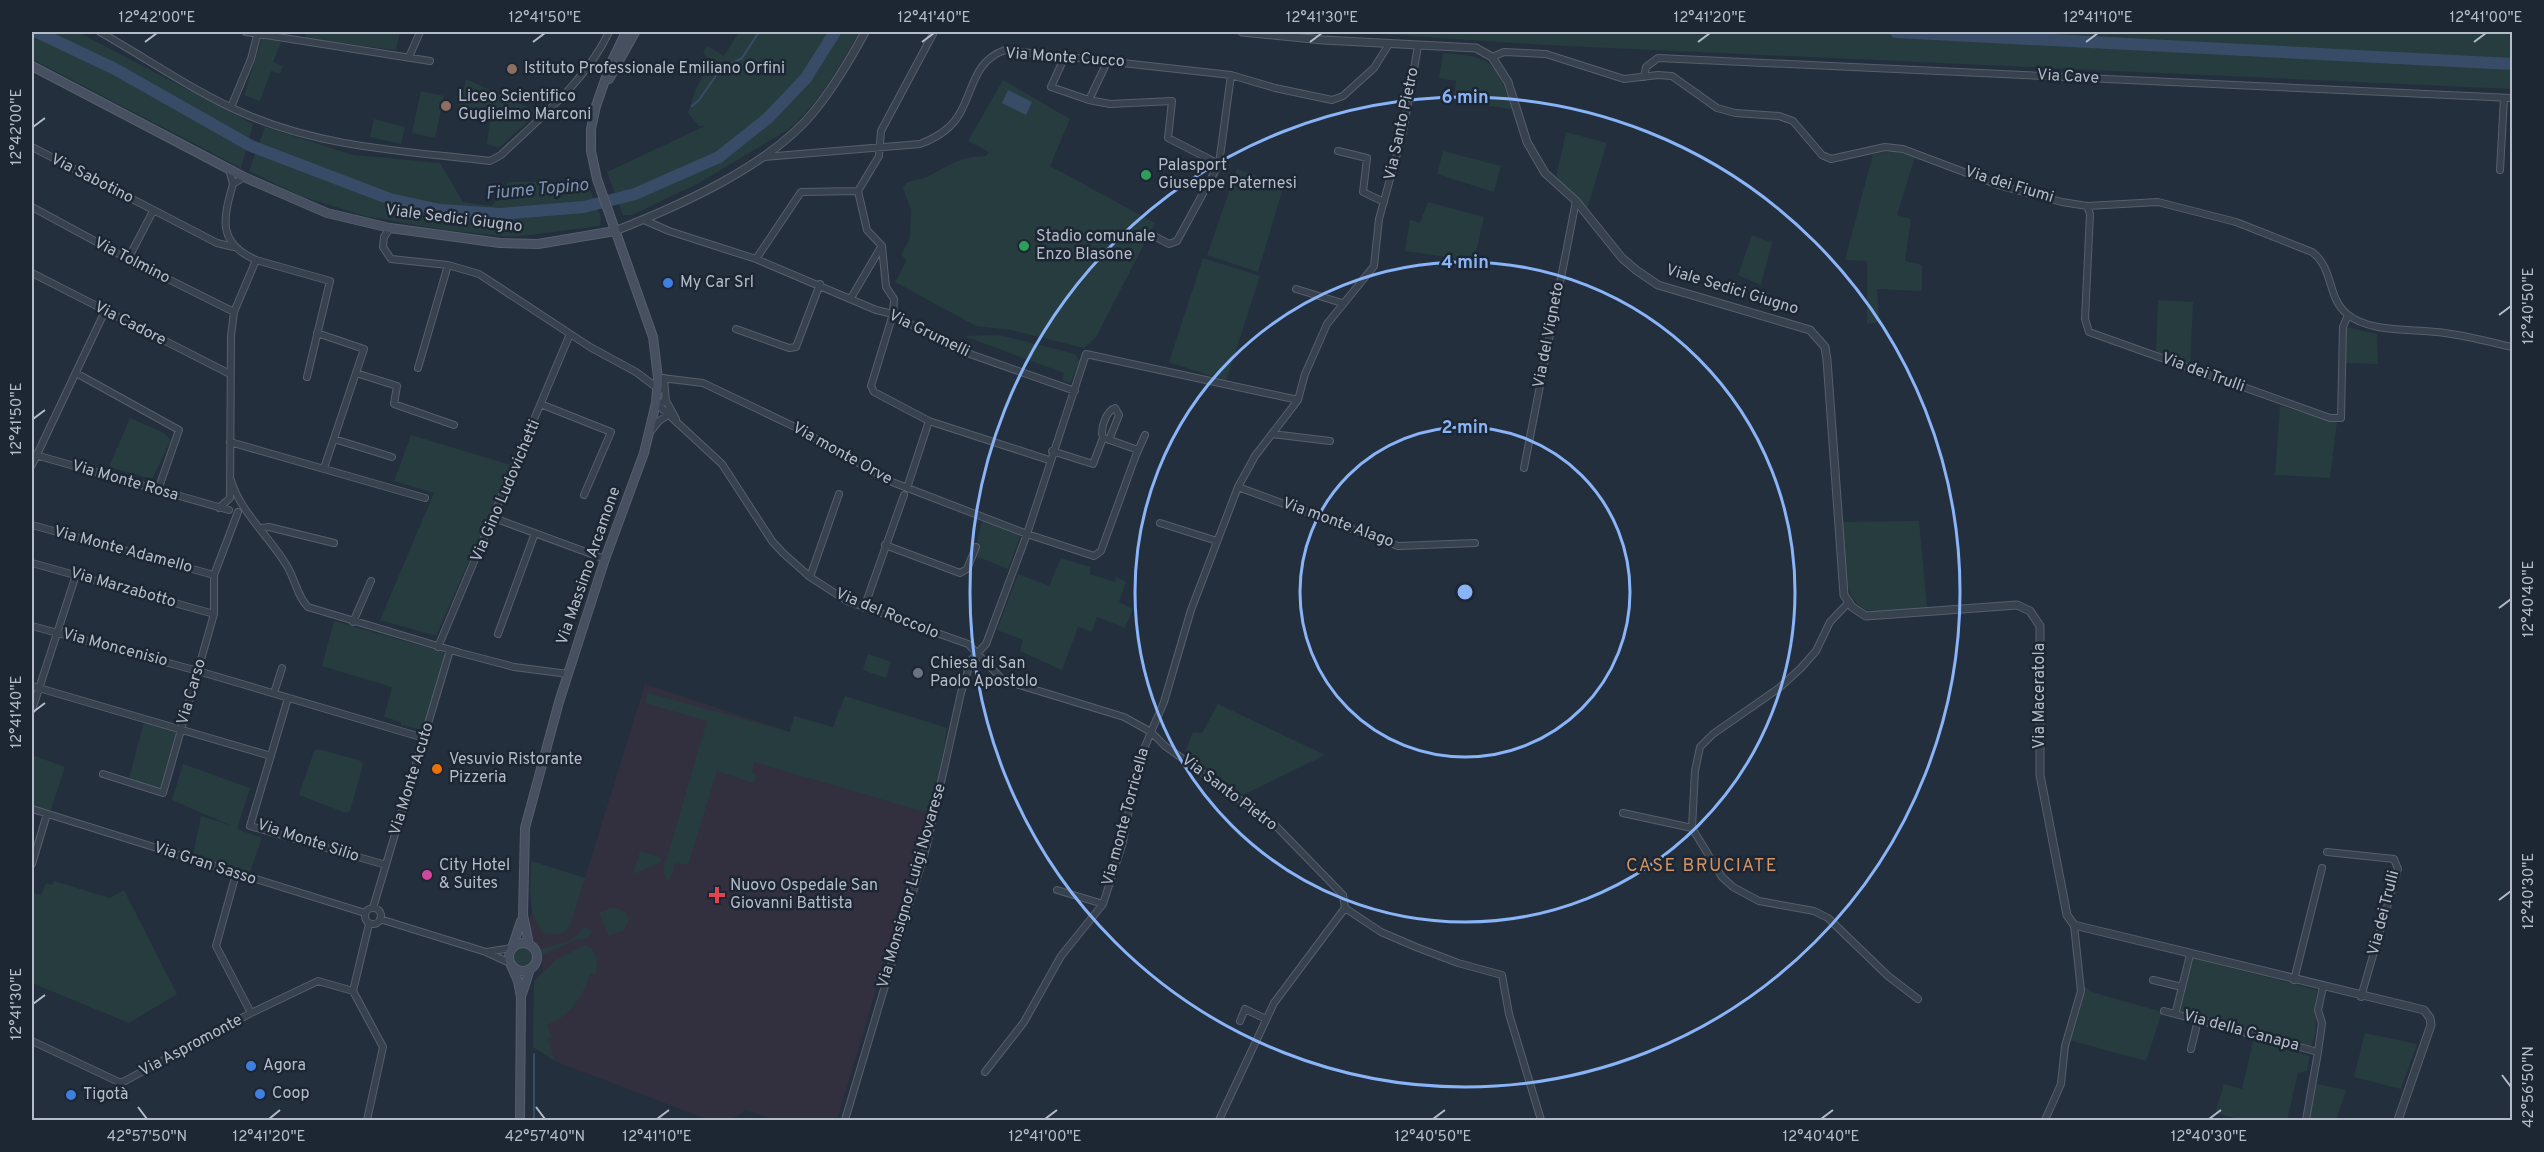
<svg xmlns="http://www.w3.org/2000/svg" width="2544" height="1152" viewBox="0 0 2544 1152" font-family="Overpass,sans-serif">
  <style>
    .medical { fill: #32303f }
    .green { fill: #263c3f }
    .water { fill: #394c67 }
    .lines { fill: none; stroke-linecap: round; stroke-linejoin: round }
    .stream { stroke: #394c67; stroke-width: 2 }
    .river { stroke: #394c67; stroke-width: 12 }
    .minor-casing { stroke: #565f6c; stroke-width: 8 }
    .tertiary-casing { stroke: #565f6c; stroke-width: 9 }
    .secondary-casing { stroke: #565f6c; stroke-width: 10 }
    .minor { stroke: #38414e; stroke-width: 6 }
    .tertiary { stroke: #38414e; stroke-width: 7 }
    .secondary { stroke: #465061; stroke-width: 8 }
    .ticks { fill: none; stroke: #b4bcc9; stroke-width: 2 }
    .ring { fill: none; stroke: #8ab4f8; stroke-width: 3 }
    .education-dot { fill: #8d6e63; stroke: #1d2633; stroke-width: 2 }
    .leisure-dot { fill: #2e9e5b; stroke: #1d2633; stroke-width: 2 }
    .shop-dot { fill: #3f7fe0; stroke: #1d2633; stroke-width: 2 }
    .worship-dot { fill: #6b7280; stroke: #1d2633; stroke-width: 2 }
    .food-dot { fill: #e8710a; stroke: #1d2633; stroke-width: 2 }
    .hotel-dot { fill: #d1479c; stroke: #1d2633; stroke-width: 2 }
    .health-dot { fill: #e0444e; stroke: #1d2633; stroke-width: 2 }
    .labels { text-anchor: middle; dominant-baseline: central; stroke-width: 5; stroke-linejoin: round; paint-order: stroke }
    .street-label { font-size: 16px; fill: #b4bcc9; stroke: #1d2633 }
    .poi-label { font-size: 16px; fill: #b4bcc9; stroke: #1d2633; text-anchor: start }
    .water-label { font-size: 18px; font-style: italic; fill: #7c92b1; stroke: #1d2633 }
    .neighbourhood-label { font-size: 18px; letter-spacing: 1.5px; fill: #d59563; stroke: #1d2633 }
    .centre { fill: #8ab4f8; stroke: #1d2633; stroke-width: 3 }
    .ring-label { font-size: 18px; text-anchor: middle; font-weight: bold; fill: #8ab4f8; stroke: #1d2633; stroke-width: 5; stroke-linejoin: round; paint-order: stroke }
    .neatline { fill: none; stroke: #b4bcc9; stroke-width: 2 }
    .ticks-label { font-size: 15px; text-anchor: middle; fill: #b4bcc9 }
  </style>
  <rect width="100%" height="100%" fill="#242f3e"/>
  <path class="medical" d="M645,684L790,732L940,775L837,1120H777L746,1110L730,1120H709L555,1061L533,1047L534,981L543,971L541,953L528,928L532,912L531,861L585,878Z"/>
  <path class="green" d="M32,32H78L253,124L241,168L32,59Z
    M294,32H400L396,50L306,39V34Z
    M739,32H859C839,67 820,102 789,129L699,183L632,215H623L607,172L705,126H699L688,113L696,88L711,62L703,52L708,46L724,56Z
    M1349,32H2457L2512,34V89L1545,45Z
    M262,38L281,42L273,62L283,66L280,74L271,71L260,101L244,95Z
    M1443,53C1493,56 1497,63 1512,109L1454,101L1456,81L1439,78Z
    M466,79L538,112L499,148L487,144L490,119L458,110Z
    M1003,80L1070,119L1050,166L1155,223L1096,337L1084,348L1011,330L976,326L895,282L907,260L901,255L910,238L911,210L903,188L906,183C914,179 922,180 929,176C952,164 959,157 986,156L989,152L968,141Z
    M421,91L444,96L435,138L412,133Z
    M374,119L405,127L401,144L370,137Z
    M265,127L353,155L440,163L463,202L492,206L508,182L586,181L601,217L600,226L513,237L444,230L365,216L301,196L249,171Z
    M1566,132L1607,143L1587,209L1556,178Z
    M1443,151L1501,166L1494,192L1437,174Z
    M1893,151L1915,157L1897,215L1911,219L1905,261L1922,265V291L1877,289L1879,322L1867,324V261L1845,260L1873,154Z
    M1237,169L1284,185L1258,272L1207,255Z
    M1428,202L1484,217L1474,261L1405,251L1410,220L1420,223Z
    M1752,235L1772,243L1761,285L1738,275Z
    M1203,258L1260,276L1226,381L1169,362Z
    M2158,300L2193,302L2190,366L2156,353Z
    M2345,327L2377,334L2378,364L2345,363Z
    M999,335L1075,354L1080,361L1070,383L1062,380L1064,373L964,336Z
    M2280,406L2337,422L2330,478L2275,475Z
    M130,418L164,433L171,440L152,479L109,467Z
    M411,435L511,465L436,636L380,620L434,493L394,481Z
    M983,519L1021,534L1008,569L973,555Z
    M1919,521L1927,607C1910,608 1891,612 1875,611C1838,609 1844,548 1842,522Z
    M1061,558L1090,567V574L1115,582L1116,577L1126,582L1119,602L1133,609L1125,628L1097,617L1092,632L1078,627L1062,670L1020,651L1023,640L997,630L1018,574L1049,586Z
    M334,621L443,652L445,655L423,730L401,725V722L384,717L392,687L322,666Z
    M868,654L891,662L886,678L863,670Z
    M648,693L790,732L794,716L833,727L845,696L947,728L940,775L928,813L754,762L752,772L756,775L754,783L717,771L688,865L678,863L673,865L674,869L668,881L663,871L707,721L648,704L645,702Z
    M1218,704L1325,755L1243,795L1185,752L1193,732L1202,733Z
    M145,719L181,730L163,793L128,781Z
    M318,749L361,761L363,765L350,811L346,813L299,795L314,751Z
    M32,755L65,767L50,812L32,806Z
    M183,764L250,788L237,829L262,838L250,872L193,856L201,816L232,826L172,800Z
    M640,851L662,858L660,863L633,874Z
    M531,861L585,878L569,928C561,936 554,935 543,932C526,915 531,883 531,861Z
    M54,881L110,898L124,890L177,994L129,1023L32,983V892L41,895L46,883L52,885Z
    M613,907L626,912L629,921L624,930L609,936L599,913Z
    M585,927L592,931L588,938L575,940L540,956L539,950L571,940Z
    M585,945C598,951 598,960 596,974L590,973C583,998 571,1015 547,1025L552,1037L547,1039L555,1061L533,1047L534,981L556,960Z
    M513 956a10 10 0 1 1 20 0a10 10 0 1 1-20 0Z
    M2192,958L2317,990C2313,1009 2320,1028 2311,1046L2180,1012Z
    M2083,985L2092,992L2162,1012L2146,1061L2069,1040Z
    M2365,1033L2417,1044L2401,1089L2354,1077Z
    M2253,1041L2310,1056L2307,1071L2298,1073L2287,1120H2243L2215,1113L2224,1084L2242,1089Z
    M2317,1084L2346,1090L2336,1120H2309Z"/>
  <path class="water" d="M1008,90L1032,102L1026,115L1002,103Z"/>
  <g class="lines">
    <path class="stream" d="M692,106L699,100L720,70L742,58L759,32
      M534,1054V1120"/>
    <path class="river" d="M37,32L115,69L251,146L390,199L440,210L500,214L584,207L635,194L719,157L768,118L806,78L835,32
      M1896,32L2512,64"/>
    <g class="minor-casing">
      <path id="minor" d="M100,32C146,58 195,92 243,113C322,148 407,151 490,161L501,155C540,118 586,81 609,32
        M246,32L430,61
        M1065,56L1051,87L1089,100L1110,104L1172,101L1168,138L1219,164L1231,75
        M409,57L420,32
        M1492,57L1504,52L1546,54L1624,79L1658,75L1672,76L1717,108L1735,113L1779,116L1793,121L1822,155L1831,159L1885,147L1903,149L2001,186L2062,202L2087,206L2158,202L2236,222L2312,252C2334,268 2327,298 2347,314C2371,334 2415,328 2445,333C2468,336 2490,342 2512,347
        M1644,77L1646,67L1658,58L2512,98
        M1089,100L1108,60
        M231,107L251,59L258,32
        M32,147L217,243L234,247
        M1338,151L1367,158L1363,192L1384,202
        M764,157L920,144C936,138 952,128 960,113C974,88 974,61 1005,50L1231,75L1275,88L1332,100L1343,96L1374,68L1389,44
        M229,169L233,184L244,177
        M2500,170L2504,98
        M2087,206L2090,214L2085,319L2089,332L2330,418H2341L2343,327L2348,315
        M32,207L128,259L234,312
        M644,220L669,231L756,259L876,310L893,314L953,348L1075,391
        M390,228L384,237L383,247L391,259L448,265L479,274L590,347L636,372L660,390
        M1154,236L1169,244L1177,241L1219,164
        M128,259L153,211
        M756,259L801,192L858,191
        M256,260L330,281L307,377
        M32,273L230,374
        M1296,289L1342,303
        M851,298L881,247
        M736,329L789,348L796,347L820,284
        M317,333L364,349L324,468
        M418,368L448,265
        M76,373L179,430L158,490
        M356,373L397,386L394,404L454,425
        M662,378L703,383L795,427L892,482L1027,534L1094,556L1101,551L1136,455L1145,435
        M664,378L666,402L656,403L722,464L772,541L783,553L810,577L847,601L968,644L1003,680L1124,717L1151,732L1137,766L1123,842L1103,904L1061,956L1024,1022L985,1072
        M665,399L676,419
        M543,405L611,432L584,495
        M929,421L874,392L871,386L893,314L894,299L886,287L882,246L867,230L858,191L879,156L881,131L934,32
        M651,431L659,421L668,415
        M1272,434L1330,441
        M334,439L392,457
        M1107,439L1138,450
        M230,442L425,498
        M1052,451L1093,464L1103,438C1100,429 1106,411 1115,408L1119,415L1109,440
        M32,454L229,510
        M32,465L105,311
        M1524,468L1576,201
        M231,480C240,512 270,537 287,566C295,579 298,598 308,607L461,653L514,667L568,674
        M1238,487L1398,546L1475,543
        M907,488L929,421L1049,460
        M219,508L230,498L231,336L234,312L256,260C217,243 223,219 233,184
        M494,518L605,559
        M1160,523L1217,541
        M32,525L214,575
        M261,528L269,527L334,543
        M885,545L960,573L967,569L976,547
        M32,563L214,614
        M810,577L839,494
        M1849,602L1830,622L1816,651L1801,668L1779,688L1713,734L1700,747L1695,771L1692,828L1722,877L1733,887L1759,901L1814,911L1828,918L1888,976L1918,999
        M864,608L904,495
        M353,622L371,581
        M32,626L198,671L424,738
        M498,634L535,533
        M438,647L570,334
        M32,686L271,756
        M274,693L282,668
        M288,698L250,826L386,865
        M32,710L76,575
        M103,774L163,793L214,614V575L238,512
        M32,809L365,913
        M1623,813L1692,828
        M2327,852L2394,859L2398,869L2361,997
        M32,864L47,814
        M236,874L216,946L251,1013
        M1057,890L1103,904
        M365 916a8 8 0 1 1 16 0a8 8 0 1 1-16 0Z
        M373,908L450,650
        M1345,908L1381,932L1416,947L1458,963L1502,975L1509,1014L1541,1120
        M380,919L486,952L510,963
        M487,952L512,948
        M2153,980L2182,987
        M2294,980L2322,868
        M2164,1011L2318,1052
        M2176,1011L2190,955
        M1240,1021L1245,1009L1266,1019
        M32,1041L121,1083L251,1013L318,981L353,991
        M2191,1049L2198,1020
        M367,1120L383,1047L353,991L369,924
        M845,1120L927,845L961,693L971,660L986,644L1027,534L1086,354L1298,400
        M1219,1120L1274,1003L1345,908L1343,895L1275,825L1165,746L1151,732L1164,702L1191,610L1238,487L1255,456L1298,400L1305,374L1327,324L1374,266L1379,219L1403,132L1418,46
        M2045,1120L2061,1084L2065,1046L2081,991L2074,925
        M2306,1120L2318,1052L2322,1023L2318,1010L2323,987"/>
    </g>
    <g class="tertiary-casing">
      <path id="tertiary" d="M1242,32L1323,40L1476,48L1492,57L1508,82L1527,142L1545,173L1576,201L1622,258L1636,270L1658,285L1810,330L1825,347L1827,360L1844,595L1852,607L1866,616L2017,605L2030,611L2040,626V775L2067,915L2074,925L2424,1010L2430,1018L2431,1025L2398,1120
        M615,231C681,205 772,165 816,109C835,85 851,58 865,32"/>
    </g>
    <g class="secondary-casing">
      <path id="secondary" d="M32,66L244,177L327,213L390,228L500,243L538,244L615,231
        M609,79L635,32
        M509 957a14 14 0 1 1 28 0a14 14 0 1 1-28 0Z
        M529,944L523,915L525,828L559,702L605,559L644,453L656,403L658,378L653,337L597,179L591,151V129L596,106L611,63L626,32
        M512,948L521,921
        M510,963L518,981L521,997L520,1120
        M522,994L530,969"/>
    </g>
    <use href="#minor" class="minor"/>
    <use href="#tertiary" class="tertiary"/>
    <use href="#secondary" class="secondary"/>
  </g>
  <path class="ticks" d="M145,42L157,33M533,42L545,33M922,42L934,33M1310,42L1322,33M1698,42L1710,33M2086,42L2098,33M2474,42L2486,33M33,127L45,118M2499,315L2511,306M33,419L45,410M2499,608L2511,599M33,712L45,703M2499,900L2511,891M33,1004L45,995M2502,1075L2511,1087M138,1107L147,1119M536,1107L545,1119M269,1119L280,1110M657,1119L669,1110M1045,1119L1057,1110M1433,1119L1445,1110M1821,1119L1833,1110M2209,1119L2221,1110"/>
  <g class="ring">
    <circle cx="1465" cy="592" r="165"/>
    <circle cx="1465" cy="592" r="330"/>
    <circle cx="1465" cy="592" r="495"/>
  </g>
  <g class="education-dot">
    <circle cx="512" cy="69" r="6"/>
    <circle cx="446" cy="106" r="6"/>
  </g>
  <g class="leisure-dot">
    <circle cx="1146" cy="175" r="6"/>
    <circle cx="1024" cy="246" r="6"/>
  </g>
  <g class="shop-dot">
    <circle cx="668" cy="283" r="6"/>
    <circle cx="251" cy="1066" r="6"/>
    <circle cx="260" cy="1094" r="6"/>
    <circle cx="71" cy="1095" r="6"/>
  </g>
  <circle class="worship-dot" cx="918" cy="673" r="6"/>
  <circle class="food-dot" cx="437" cy="769" r="6"/>
  <circle class="hotel-dot" cx="427" cy="875" r="6"/>
  <path class="health-dot" d="M714 886h6v6h6v6h-6v6h-6v-6h-6v-6h6z"/>
  <g class="labels">
    <g class="street-label">
      <text transform="translate(1065 58) rotate(4)">Via Monte Cucco</text>
      <text transform="translate(2068 77) rotate(3)">Via Cave</text>
      <text transform="translate(1402 124) rotate(-78)">Via Santo Pietro</text>
      <text transform="translate(92 179) rotate(27)">Via Sabotino</text>
      <text transform="translate(2009 185) rotate(17)">Via dei Fiumi</text>
      <text transform="translate(454 219) rotate(7)">Viale Sedici Giugno</text>
      <text transform="translate(132 261) rotate(27)">Via Tolmino</text>
      <text transform="translate(1732 290) rotate(17)">Viale Sedici Giugno</text>
      <text transform="translate(130 324) rotate(27)">Via Cadore</text>
      <text transform="translate(929 334) rotate(26)">Via Grumelli</text>
      <text transform="translate(1549 335) rotate(-79)">Via del Vigneto</text>
      <text transform="translate(2203 373) rotate(20)">Via dei Trulli</text>
      <text transform="translate(842 454) rotate(29)">Via monte Orve</text>
      <text transform="translate(125 481) rotate(16)">Via Monte Rosa</text>
      <text transform="translate(506 491) rotate(-67)">Via Gino Ludovichetti</text>
      <text transform="translate(1338 523) rotate(20)">Via monte Alago</text>
      <text transform="translate(123 550) rotate(15)">Via Monte Adamello</text>
      <text transform="translate(589 566) rotate(-71)">Via Massimo Arcamone</text>
      <text transform="translate(123 588) rotate(16)">Via Marzabotto</text>
      <text transform="translate(887 614) rotate(22)">Via del Roccolo</text>
      <text transform="translate(115 648) rotate(15)">Via Moncenisio</text>
      <text transform="translate(192 692) rotate(-74)">Via Carso</text>
      <text transform="translate(2040 696) rotate(-90)">Via Maceratola</text>
      <text transform="translate(412 779) rotate(-73)">Via Monte Acuto</text>
      <text transform="translate(1229 793) rotate(37)">Via Santo Pietro</text>
      <text transform="translate(1126 817) rotate(-75)">Via monte Torricella</text>
      <text transform="translate(308 841) rotate(18)">Via Monte Silio</text>
      <text transform="translate(205 864) rotate(18)">Via Gran Sasso</text>
      <text transform="translate(912 886) rotate(-74)">Via Monsignor Luigi Novarese</text>
      <text transform="translate(2384 913) rotate(-76)">Via dei Trulli</text>
      <text transform="translate(2241 1031) rotate(15)">Via della Canapa</text>
      <text transform="translate(191 1046) rotate(-28)">Via Aspromonte</text>
    </g>
    <g class="poi-label">
      <text x="524" y="69">Istituto Professionale Emiliano Orfini</text>
      <text x="458" y="97">Liceo Scientifico<tspan x="458" dy="18">Guglielmo Marconi</tspan></text>
      <text x="1158" y="166">Palasport<tspan x="1158" dy="18">Giuseppe Paternesi</tspan></text>
      <text x="1036" y="237">Stadio comunale<tspan x="1036" dy="18">Enzo Blasone</tspan></text>
      <text x="680" y="283">My Car Srl</text>
      <text x="930" y="664">Chiesa di San<tspan x="930" dy="18">Paolo Apostolo</tspan></text>
      <text x="449" y="760">Vesuvio Ristorante<tspan x="449" dy="18">Pizzeria</tspan></text>
      <text x="439" y="866">City Hotel<tspan x="439" dy="18">&amp; Suites</tspan></text>
      <text x="730" y="886">Nuovo Ospedale San<tspan x="730" dy="18">Giovanni Battista</tspan></text>
      <text x="263" y="1066">Agora</text>
      <text x="272" y="1094">Coop</text>
      <text x="83" y="1095">Tigotà</text>
    </g>
    <g class="water-label">
      <text transform="translate(537 190) rotate(-5)">Fiume Topino</text>
    </g>
    <g class="neighbourhood-label">
      <text x="1702" y="866">CASE BRUCIATE</text>
    </g>
  </g>
  <circle cx="1465" cy="592" r="9" class="centre"/>
  <g class="ring-label">
    <text x="1465" y="103">6 min</text>
    <text x="1465" y="268">4 min</text>
    <text x="1465" y="433">2 min</text>
  </g>
  <rect width="2544" height="1152" fill="none" stroke="#1d2633" stroke-width="66"/>
  <rect x="33" y="33" width="2478" height="1086" class="neatline"/>
  <g class="ticks-label">
    <text x="157" y="22">12°42'00"E</text>
    <text x="545" y="22">12°41'50"E</text>
    <text x="934" y="22">12°41'40"E</text>
    <text x="1322" y="22">12°41'30"E</text>
    <text x="1710" y="22">12°41'20"E</text>
    <text x="2098" y="22">12°41'10"E</text>
    <text x="2486" y="22">12°41'00"E</text>
    <text transform="translate(16 127) rotate(-90)" y="5">12°42'00"E</text>
    <text transform="translate(2528 306) rotate(-90)" y="5">12°40'50"E</text>
    <text transform="translate(16 419) rotate(-90)" y="5">12°41'50"E</text>
    <text transform="translate(2528 599) rotate(-90)" y="5">12°40'40"E</text>
    <text transform="translate(16 712) rotate(-90)" y="5">12°41'40"E</text>
    <text transform="translate(2528 891) rotate(-90)" y="5">12°40'30"E</text>
    <text transform="translate(16 1004) rotate(-90)" y="5">12°41'30"E</text>
    <text transform="translate(2528 1087) rotate(-90)" y="5">42°56'50"N</text>
    <text x="147" y="1141">42°57'50"N</text>
    <text x="269" y="1141">12°41'20"E</text>
    <text x="545" y="1141">42°57'40"N</text>
    <text x="657" y="1141">12°41'10"E</text>
    <text x="1045" y="1141">12°41'00"E</text>
    <text x="1433" y="1141">12°40'50"E</text>
    <text x="1821" y="1141">12°40'40"E</text>
    <text x="2209" y="1141">12°40'30"E</text>
  </g>
</svg>
